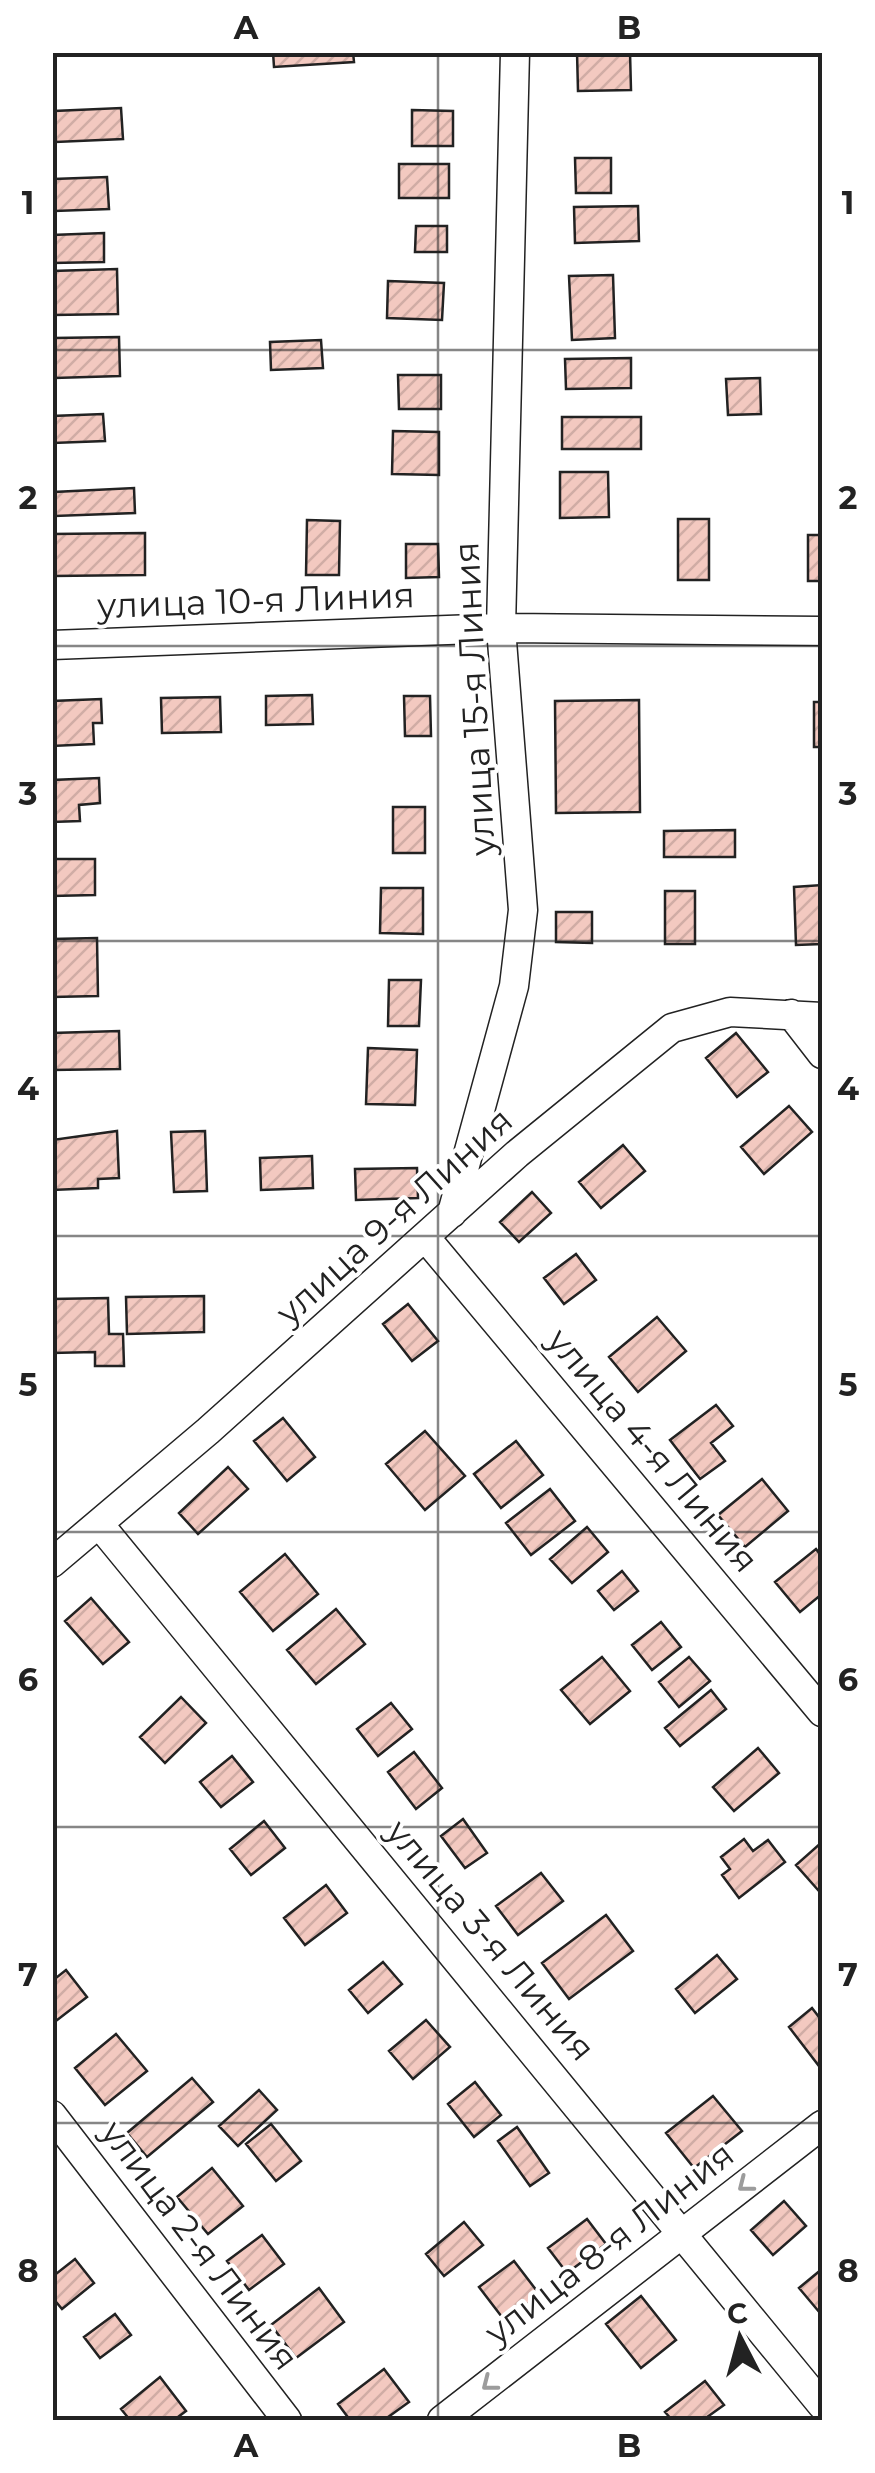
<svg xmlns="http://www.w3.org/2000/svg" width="875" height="2473" viewBox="0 0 875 2473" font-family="Montserrat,sans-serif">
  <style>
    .building { fill: url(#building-hatch); stroke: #222; stroke-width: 2.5 }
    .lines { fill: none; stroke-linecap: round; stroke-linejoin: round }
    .street-casing { stroke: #222; stroke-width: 31 }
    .street { stroke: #fff; stroke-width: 28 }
    .oneway { stroke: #9c9c9c }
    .grid { fill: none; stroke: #222; stroke-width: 2.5; stroke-opacity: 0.55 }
    .labels { text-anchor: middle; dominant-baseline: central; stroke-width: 8; stroke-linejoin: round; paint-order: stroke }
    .street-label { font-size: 35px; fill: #222; stroke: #fff }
    .neatline { fill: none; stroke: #222; stroke-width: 4 }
    .grid-label { font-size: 32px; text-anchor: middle; font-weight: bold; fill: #222 }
  </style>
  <defs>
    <pattern id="building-hatch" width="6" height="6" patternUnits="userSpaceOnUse" patternTransform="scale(2.5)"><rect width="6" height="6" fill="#f3c9c0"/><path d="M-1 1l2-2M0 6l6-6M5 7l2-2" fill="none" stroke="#d0aca5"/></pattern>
  </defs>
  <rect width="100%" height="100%" fill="#fff"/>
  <path class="building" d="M273,52H353L354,62L274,67Z
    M577,52H630L631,90L578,91Z
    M121,108L123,139L56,142L54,111Z
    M412,110L453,111V146H412Z
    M575,158H611V193H576Z
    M399,164H449V198H399Z
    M107,177L109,209L55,211L54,179Z
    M638,206L639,241L575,243L574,207Z
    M416,226H447V252H415Z
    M104,233V262L52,263V235Z
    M117,269L118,314L53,315L52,271Z
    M613,275L615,338L572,340L569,276Z
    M388,281L444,283L442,320L387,318Z
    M119,337L120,376L55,378L54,338Z
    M321,340L323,368L271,370L270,342Z
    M631,358V388L566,389L565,359Z
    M398,375H441V409H399Z
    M760,378L761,414L728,415L726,379Z
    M103,414L105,441L53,443L52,416Z
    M562,417H641V449H562Z
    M393,431L439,432V475L392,474Z
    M560,472H608L609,517L560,518Z
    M134,488L135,513L55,516L54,492Z
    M678,519H709V580H678Z
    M307,520L340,521L339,575H306Z
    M145,533V575L52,576V534Z
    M808,535H822V581H808Z
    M406,544H438L439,577L406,578Z
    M312,695L313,724L266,725V696Z
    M404,696H430L431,736H405Z
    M220,697L221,732L162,733L161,698Z
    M101,699L102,723H93L94,744L52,746V701Z
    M639,700L640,812L556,813L555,701Z
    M814,702H822V747H814Z
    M99,778L100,803L79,805L80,821L52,822V780Z
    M393,807H425V853H393Z
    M735,830V857H664V831Z
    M52,859H95V895L52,896Z
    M822,885V944L796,945L794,887Z
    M381,888H423V934L380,933Z
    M665,891H695V944H665Z
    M556,912H592V943L556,942Z
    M97,938L98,996L52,997V939Z
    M389,980H421L419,1026H388Z
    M119,1031L120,1069L52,1070V1033Z
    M736,1033L768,1072L737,1097L706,1058Z
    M368,1048L417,1050L415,1105L366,1104Z
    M789,1106L812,1132L764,1174L741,1147Z
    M117,1131L119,1178L98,1179V1188L52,1190V1140Z
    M205,1131L207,1191L174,1192L171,1132Z
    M623,1145L645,1171L601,1208L579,1182Z
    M312,1156L313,1188L261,1190L260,1158Z
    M417,1168L418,1198L356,1200L355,1169Z
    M532,1192L551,1213L519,1242L500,1222Z
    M576,1254L596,1280L564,1304L544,1278Z
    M204,1296V1332L127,1334L126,1297Z
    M108,1298L109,1334H123L124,1366H95V1352L52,1353V1299Z
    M408,1304L438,1341L412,1361L383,1324Z
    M657,1317L686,1351L638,1392L609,1357Z
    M716,1405L733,1426L711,1443L725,1461L700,1479L670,1440Z
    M283,1418L315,1457L287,1481L254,1441Z
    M425,1431L465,1476L425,1510L386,1464Z
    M516,1441L543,1475L501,1508L474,1474Z
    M228,1467L248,1489L198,1534L179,1513Z
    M762,1479L788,1511L745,1547L718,1515Z
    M550,1489L575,1521L531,1555L506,1523Z
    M587,1527L608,1552L572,1583L550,1559Z
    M816,1549L822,1557V1594L800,1612L775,1582Z
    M285,1554L318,1594L273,1631L240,1592Z
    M622,1571L638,1591L614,1610L598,1591Z
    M91,1598L129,1642L103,1664L65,1621Z
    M336,1609L365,1644L316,1684L287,1650Z
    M661,1622L681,1647L652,1670L632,1645Z
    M602,1657L630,1691L590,1724L561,1690Z
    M689,1657L710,1681L679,1707L659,1682Z
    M711,1690L726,1709L680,1746L665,1728Z
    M181,1697L206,1723L165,1763L140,1737Z
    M391,1703L412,1729L378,1756L357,1729Z
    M758,1748L779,1773L734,1811L713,1787Z
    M414,1752L442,1788L416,1809L388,1772Z
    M232,1756L253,1782L221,1807L200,1782Z
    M463,1819L487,1853L465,1868L441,1836Z
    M264,1821L285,1848L251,1875L230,1849Z
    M744,1839L753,1851L768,1840L785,1862L739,1898L722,1875L730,1869L721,1857Z
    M822,1842V1886L818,1890L796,1865Z
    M541,1873L563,1901L518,1935L496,1906Z
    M326,1885L347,1913L305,1945L284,1918Z
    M606,1915L633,1951L569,1999L542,1963Z
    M717,1955L737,1979L695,2013L676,1989Z
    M383,1962L402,1984L368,2013L349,1990Z
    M66,1970L87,1997L52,2024V1981Z
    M812,2008L822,2021V2070L789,2027Z
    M426,2020L450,2047L413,2079L389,2051Z
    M116,2034L147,2071L105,2105L75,2068Z
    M192,2078L213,2102L147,2157L127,2133Z
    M475,2082L501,2115L474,2137L448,2104Z
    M259,2090L277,2110L238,2146L219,2126Z
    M713,2096L742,2131L694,2168L666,2133Z
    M271,2124L301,2161L276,2181L246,2144Z
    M517,2127L549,2173L530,2186L498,2141Z
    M212,2168L243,2206L208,2234L177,2197Z
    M784,2201L806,2226L773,2255L751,2230Z
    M587,2219L606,2244L567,2273L548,2248Z
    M464,2222L483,2245L444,2276L426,2254Z
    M262,2235L284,2264L249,2290L227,2261Z
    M75,2259L94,2283L62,2309L52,2297V2277Z
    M514,2261L540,2295L505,2321L479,2287Z
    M822,2269V2311L820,2313L799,2288Z
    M319,2288L344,2322L296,2358L271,2325Z
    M641,2296L676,2340L641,2368L606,2324Z
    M115,2314L131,2335L100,2358L84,2337Z
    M384,2369L409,2402L384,2420H350L338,2404Z
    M160,2377L186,2411L174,2420H130L121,2409Z
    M705,2381L724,2405L703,2420H672L665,2412Z"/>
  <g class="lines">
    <g class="street-casing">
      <path id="street" d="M52,645L501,628L822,631
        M791,1014L822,1054
        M452,1213L514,986L523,910L501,628L515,52
        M425,1237L822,1712
        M99,1524L822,2405
        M52,1563L208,1431L517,1154L672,1028L730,1012L822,1017
        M52,2115L287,2420
        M442,2420L822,2125"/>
    </g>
    <use href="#street" class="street"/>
  </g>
  <defs><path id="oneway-chevron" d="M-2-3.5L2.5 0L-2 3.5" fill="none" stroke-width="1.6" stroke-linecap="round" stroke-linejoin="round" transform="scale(2.5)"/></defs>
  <g class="oneway">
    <use href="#oneway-chevron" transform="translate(745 2185) rotate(142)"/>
    <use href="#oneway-chevron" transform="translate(489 2384) rotate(142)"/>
  </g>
  <path class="grid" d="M438,52V2420M52,350H822M52,646H822M52,941H822M52,1236H822M52,1532H822M52,1827H822M52,2123H822"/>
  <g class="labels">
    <g class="street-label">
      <text transform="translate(256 600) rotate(-2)">улица 10-я Линия</text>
      <text transform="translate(474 699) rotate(-93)">улица 15-я Линия</text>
      <text transform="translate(394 1216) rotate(-42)">улица 9-я Линия</text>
      <text transform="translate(653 1450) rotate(50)">улица 4-я Линия</text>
      <text transform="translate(491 1940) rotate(50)">улица 3-я Линия</text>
      <text transform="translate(609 2243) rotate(-38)">улица 8-я Линия</text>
      <text transform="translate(200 2245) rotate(53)">улица 2-я Линия</text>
    </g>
  </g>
  <rect width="875" height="2473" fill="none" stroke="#ffffff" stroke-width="110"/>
  <g transform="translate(740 2338) rotate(354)" stroke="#ffffff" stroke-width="8" paint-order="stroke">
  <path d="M0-8L18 38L0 25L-18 38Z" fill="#222222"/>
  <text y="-15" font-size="28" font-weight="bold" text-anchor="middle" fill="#222222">С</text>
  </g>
  <rect x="55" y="55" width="765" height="2363" class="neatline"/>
  <g class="grid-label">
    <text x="246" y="39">A</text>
    <text x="629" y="39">B</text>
    <text x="28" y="214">1</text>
    <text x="848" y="214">1</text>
    <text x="28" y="509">2</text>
    <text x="848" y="509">2</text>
    <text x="28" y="805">3</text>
    <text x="848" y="805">3</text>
    <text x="28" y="1100">4</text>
    <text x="848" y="1100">4</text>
    <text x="28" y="1396">5</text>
    <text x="848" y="1396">5</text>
    <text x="28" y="1691">6</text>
    <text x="848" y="1691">6</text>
    <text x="28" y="1986">7</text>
    <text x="848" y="1986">7</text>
    <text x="28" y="2282">8</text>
    <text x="848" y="2282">8</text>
    <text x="246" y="2457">A</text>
    <text x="629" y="2457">B</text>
  </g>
</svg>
